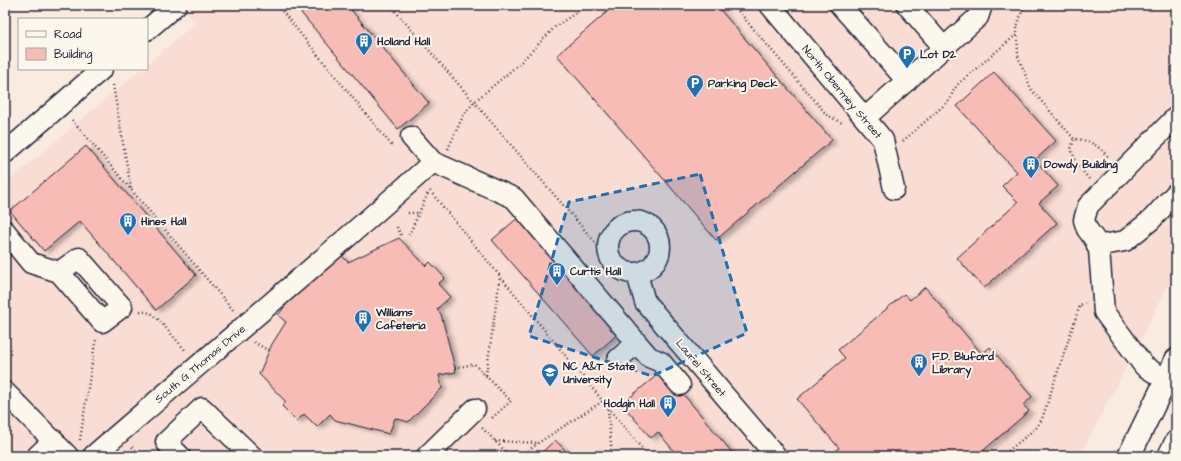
<svg xmlns="http://www.w3.org/2000/svg" width="1181" height="461" viewBox="0 0 1181 461" font-family="'Architects Daughter',sans-serif">
  <style>
    .built { fill: #f9ddd4 }
    .building { fill: #f7bcb5; stroke: #22223b; filter: url(#shadow) }
    .lines { fill: none; stroke-linecap: round; stroke-linejoin: round }
    .minor-casing { stroke: #22223b; stroke-width: 23 }
    .major-casing { stroke: #22223b; stroke-width: 25 }
    .path { stroke: #22223b; stroke-width: 2.5; stroke-dasharray: 1 3; stroke-linecap: butt }
    .minor { stroke: #fbf7ec; stroke-width: 20 }
    .major { stroke: #fbf7ec; stroke-width: 22 }
    .marked { fill: #1f6fb2; fill-opacity: 0.2; stroke: #1f6fb2; stroke-width: 3; stroke-dasharray: 8 5; stroke-linejoin: round }
    .labels { text-anchor: middle; dominant-baseline: central; stroke-width: 4; stroke-linejoin: round; paint-order: stroke }
    .poi-label { font-size: 11px; font-weight: bold; fill: #22223b; stroke: #fbf7ec; text-anchor: start }
    .street-label { font-size: 11px; fill: #22223b; stroke: #fbf7ec }
  </style>
  <defs>
    <filter id="shadow"><feDropShadow dx="4.5" dy="2.5" stdDeviation="2" flood-color="#0004"/></filter>
  </defs>
  <rect width="100%" height="100%" fill="#faebe1"/>
  <filter id="ink" filterUnits="userSpaceOnUse"><feTurbulence type="fractalNoise" baseFrequency=".025" numOctaves="2"/><feDisplacementMap in="SourceGraphic" scale="8" xChannelSelector="R" yChannelSelector="G"/><feConvolveMatrix kernelMatrix="1 2 1 2 8 2 1 2 1" color-interpolation-filters="sRGB"/></filter>
  <g filter="url(#ink)">
    <path class="built" d="M179,5H1176V271L1080,456H5V184L141,69H147V64L195,23Z"/>
    <path class="building" d="M303,5H347L429,103L398,129L298,9Z
      M615,5H716L832,140L716,240L557,55Z
      M994,72L1056,141L1035,160L1058,186L1039,203L1057,223L984,288L957,258L1018,202L1002,186L1017,172L957,106Z
      M86,146L196,275L156,310L80,221L44,251L10,211Z
      M521,215L621,331L593,356L492,240Z
      M399,238L426,266L430,262L445,278L438,284L450,297L438,308L437,310L441,314L456,372L439,375L442,388L408,422L395,418L389,434L335,420L330,414L317,427L304,414L297,421L282,406L286,402L259,374L272,344L286,322L278,315L302,285L340,254L348,262Z
      M925,287L982,354L990,347L1032,397L1023,405L1029,411L977,456H830L839,448L797,399L845,358L838,350L904,294L910,300Z
      M663,370L735,456H678L658,432L651,438L622,404Z
      M555,440L571,456H538Z"/>
    <g class="lines">
      <g class="minor-casing">
        <path id="minor" d="M770,5L883,140L894,189
          M840,5L907,81
          M907,5L944,48
          M147,30L176,5
          M865,118L978,17L982,5
          M5,153L102,69
          M433,162L514,198L637,343L649,357L661,362L680,385
          M608 247a26 26 0 1 1 52 0a26 26 0 1 1-52 0Z
          M5,231L31,263L59,272L102,322L122,307L79,258L59,272
          M1097,246L1125,241L1151,220L1176,193
          M637,274L645,302L776,456
          M618,359L637,343
          M1166,380L1144,366L1104,312L1099,250L1095,240L1087,229L1084,220L1088,206L1176,117
          M5,392L68,456
          M37,456L54,440
          M93,456C206,358 321,262 433,162L411,137
          M180,456L166,442L202,408L252,456
          M427,456L475,409"/>
      </g>
      <g class="major-casing">
        <path id="major" d="M1129,456L1176,360
          M1169,456L1176,442"/>
      </g>
      <path class="path" d="M277,5L393,147
        M390,5L595,242L607,248
        M733,5L827,115L844,124
        M1024,5L1017,27L1018,56L1031,89L1074,139
        M1172,5L1176,7
        M113,85L131,189
        M72,120L234,311
        M903,141L950,100L953,91L959,83L1017,34
        M448,149L463,116L474,102L519,64L555,27L587,5
        M1089,179L1077,164L1071,149L1074,139C1092,140 1098,146 1109,158
        M430,191L648,456
        M408,213H419
        M397,227L402,237
        M409,235L428,193
        M140,311L151,313L158,319L186,351
        M254,342L269,351
        M455,368L474,364L511,401L492,418
        M486,375L500,277
        M608,409L611,445V456
        M482,428L510,456
        M80,440L94,349L96,340
        M495,441L538,443
        M132,447L141,456
        M522,456L538,443L603,401
        M1002,456L1036,428L1042,419L1080,305L1085,303"/>
      <use href="#minor" class="minor"/>
      <use href="#major" class="major"/>
    </g>
  </g>
  <path class="marked" d="M700,174L747,333L652,376L529,336L569,202Z"/>
  <defs>
    <g id="building-pin" transform="scale(0.9)"><path d="M0 17L-7.5 6A9.5 9.5 0 1 1 7.5 6Z" fill="#1f6fb2" stroke="#fbf7ec"/><path d="M-4-6H4V6H1V3H-1V6H-4ZM-2.5-4.3h1.7v1.8h-1.7ZM.8-4.3h1.7v1.8H.8ZM-2.5-1h1.7V.8h-1.7ZM.8-1h1.7V.8H.8Z" fill="#fff"/></g>
    <g id="parking-pin" transform="scale(0.9)"><path d="M0 17L-7.5 6A9.5 9.5 0 1 1 7.5 6Z" fill="#1f6fb2" stroke="#fbf7ec"/><path d="M-3.5-5.5H1a3.5 3.5 0 0 1 0 7H-1V5.5H-3.5ZM-1-3.4V-.6H.8a1.4 1.4 0 0 0 0-2.8Z" fill="#fff"/></g>
    <g id="university-pin" transform="scale(0.9)"><path d="M0 17L-7.5 6A9.5 9.5 0 1 1 7.5 6Z" fill="#1f6fb2" stroke="#fbf7ec"/><path d="M0-5L7-2L0 1L-7-2ZM-4 1L0 2.5L4 1V4Q0 6-4 4Z" fill="#fff"/></g>
  </defs>
  <g fill-rule="evenodd">
    <use href="#building-pin" x="364" y="41"/>
    <use href="#parking-pin" x="907" y="54"/>
    <use href="#parking-pin" x="695" y="83"/>
    <use href="#building-pin" x="1031" y="164"/>
    <use href="#building-pin" x="128" y="221"/>
    <use href="#building-pin" x="557" y="271"/>
    <use href="#building-pin" x="363" y="318"/>
    <use href="#building-pin" x="919" y="362"/>
    <use href="#university-pin" x="550" y="372"/>
    <use href="#building-pin" x="668" y="403"/>
  </g>
  <g class="labels">
    <g class="poi-label">
      <text x="377" y="41">Holland Hall</text>
      <text x="920" y="54">Lot D2</text>
      <text x="708" y="83">Parking Deck</text>
      <text x="1044" y="164">Dowdy Building</text>
      <text x="141" y="221">Hines Hall</text>
      <text x="570" y="271">Curtis Hall</text>
      <text x="376" y="312">Williams<tspan x="376" dy="13">Cafeteria</tspan></text>
      <text x="932" y="356">F.D. Bluford<tspan x="932" dy="13">Library</tspan></text>
      <text x="563" y="366">NC A&amp;T State<tspan x="563" dy="13">University</tspan></text>
      <text x="655" y="403" text-anchor="end">Hodgin Hall</text>
    </g>
    <g class="street-label">
      <text transform="translate(842 92) rotate(50)">North Obermey Street</text>
      <text transform="translate(200 364) rotate(-40)">South G Thomas Drive</text>
      <text transform="translate(701 368) rotate(50)">Laurel Street</text>
    </g>
  </g>
  <rect width="1181" height="461" fill="none" stroke="#fbf7ec" stroke-width="20"/>
  <rect x="10" y="10" width="1161" height="441" fill="none" stroke="#22223b" stroke-width="1.5" filter="url(#ink)"/>
  <rect x="18" y="18" width="130" height="52" fill="#fbf7ec" stroke="#a4a2a5"/>
  <rect x="26" y="31" width="20" height="6" fill="#fbf7ec" stroke="#a4a2a5"/>
  <text x="54" y="38" font-size="12" fill="#22223b">Road</text>
  <rect x="26" y="48" width="20" height="12" fill="#f7bcb5" stroke="#a4a2a5"/>
  <text x="54" y="58" font-size="12" fill="#22223b">Building</text>
</svg>
